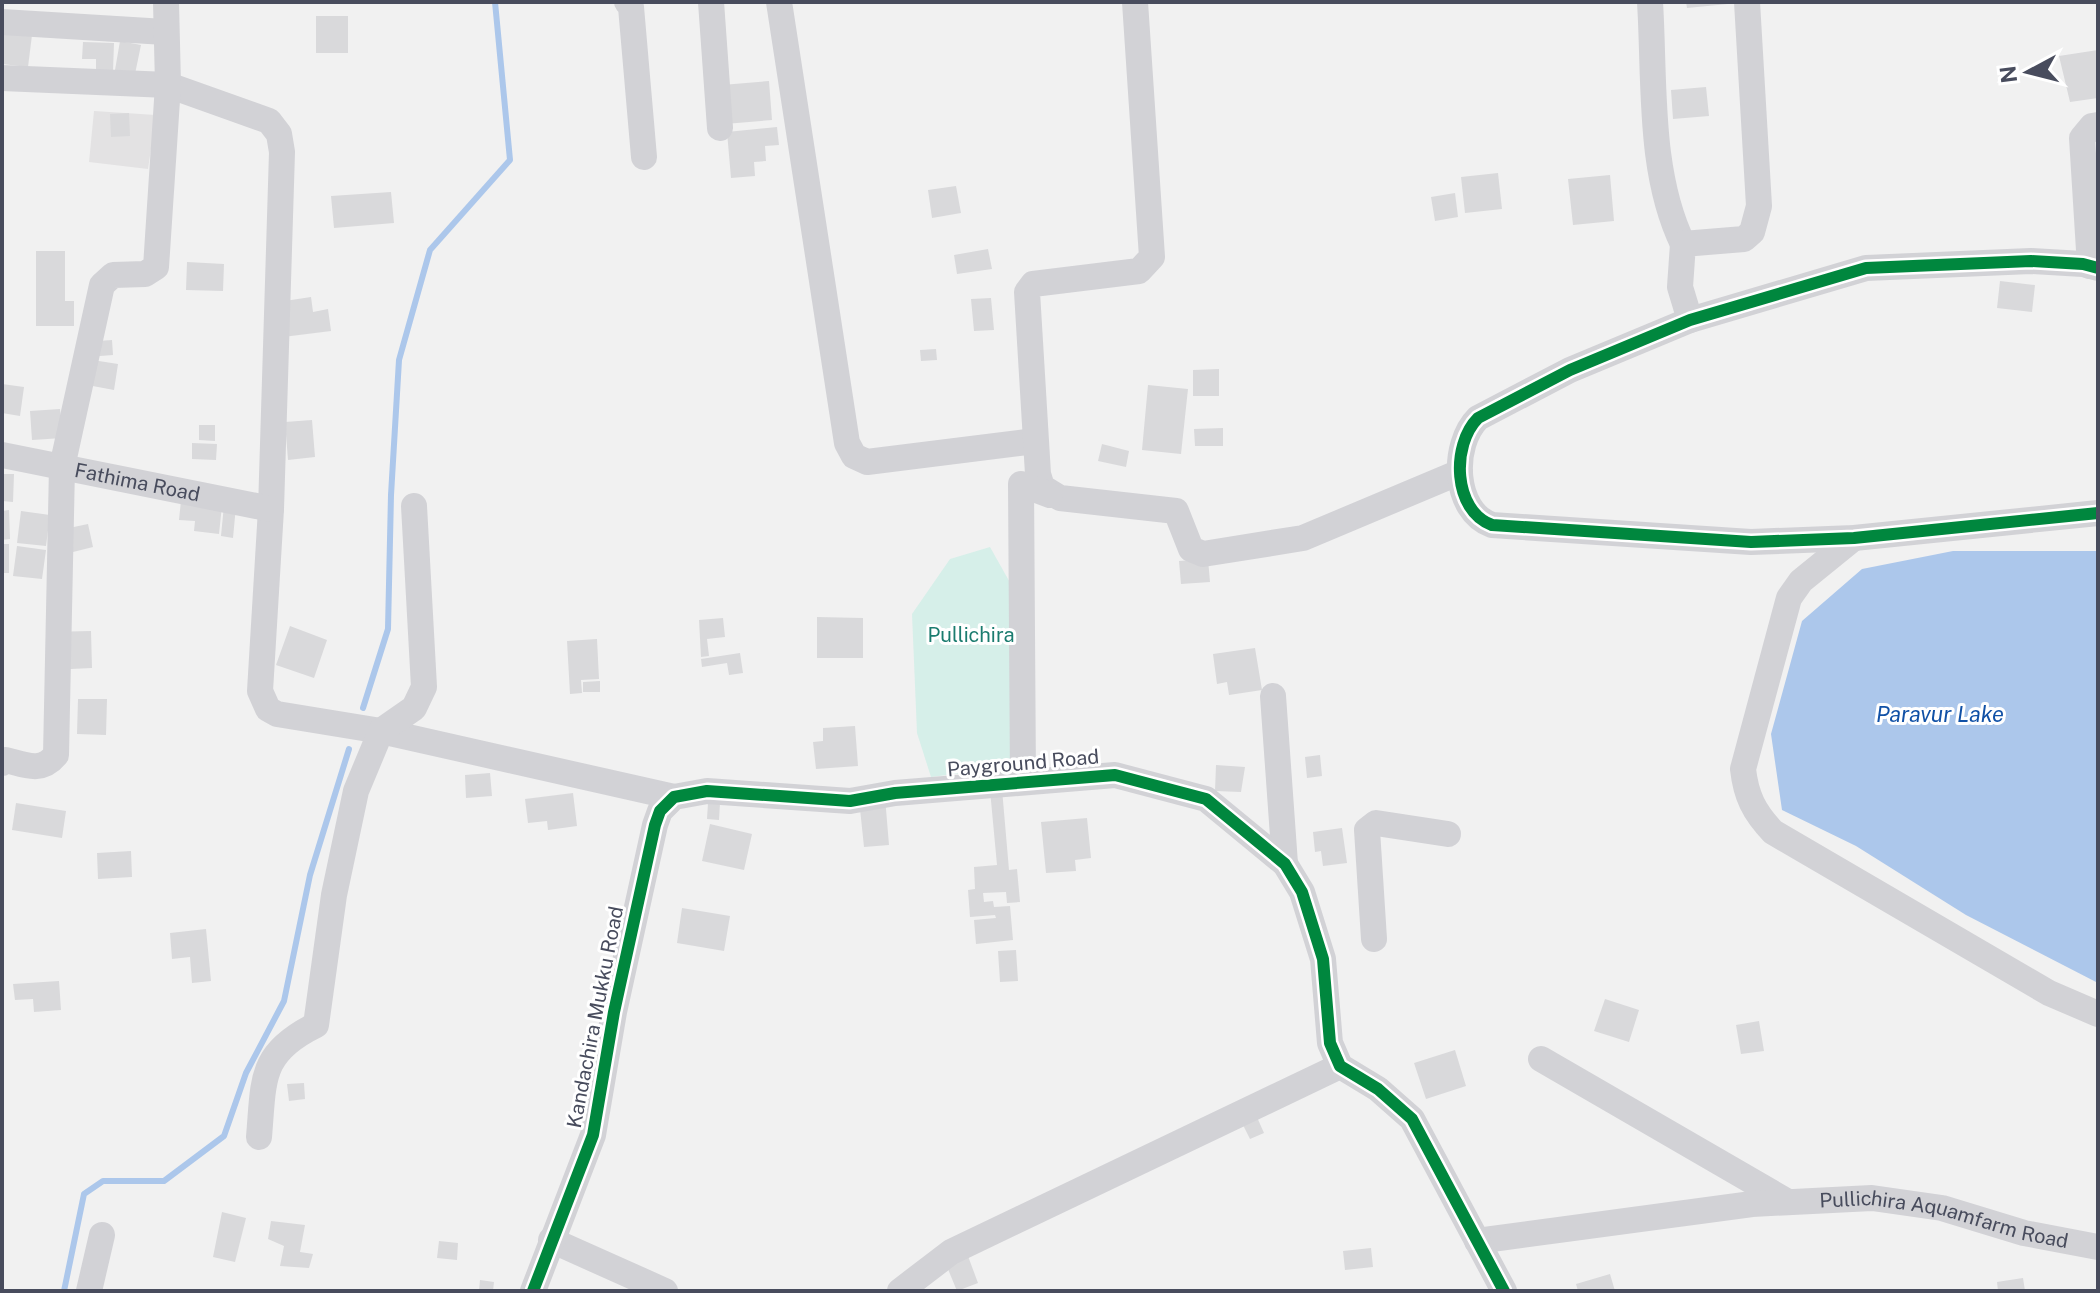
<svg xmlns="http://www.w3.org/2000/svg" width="2100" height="1293" viewBox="0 0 2100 1293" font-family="'Public Sans',sans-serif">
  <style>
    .education { fill: #e3e2e3 }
    .green { fill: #d6efe9 }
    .water { fill: #acc7eb }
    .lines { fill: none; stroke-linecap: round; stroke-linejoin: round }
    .stream { stroke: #acc7eb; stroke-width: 6 }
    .building { fill: #d9d9db }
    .minor { stroke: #d2d2d6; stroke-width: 26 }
    .cycleway-casing { stroke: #fff; stroke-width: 17 }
    .cycleway { stroke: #00873e; stroke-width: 12 }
    .labels { text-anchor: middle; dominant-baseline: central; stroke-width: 6; stroke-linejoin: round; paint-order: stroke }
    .street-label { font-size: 20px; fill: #484c5d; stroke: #fff }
    .park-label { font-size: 20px; fill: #1b7c6f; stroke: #fff }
    .water-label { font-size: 22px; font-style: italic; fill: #1151a6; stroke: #fff }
  </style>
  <rect width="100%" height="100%" fill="#f1f1f1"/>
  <path class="education" d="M94,111L156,115L148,169L89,162Z"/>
  <path class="green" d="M990,547L1034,625L1016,766L931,777L917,733L912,614L950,559Z"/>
  <path class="water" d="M1953,551H2098V983L1966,915L1856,846L1782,810L1771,734L1802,621L1862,569Z"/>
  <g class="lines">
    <path class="stream" d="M363,708L388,629L391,495L399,360L430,250L510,160L495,2
      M64,1291L84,1194L103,1181H164L224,1136L246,1073L284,1001L310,875L349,749"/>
  </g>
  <path class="building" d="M1686,2H1728V4L1687,8Z
    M316,16H348V53H316Z
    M2,32L32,35L28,67L2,64Z
    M120,41L141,45L135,74L115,70Z
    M83,42L114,43L113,71H96V59H82Z
    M2098,50V98L2070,102L2059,56Z
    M769,81L772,120L713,125L710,86Z
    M1706,87L1709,116L1673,119L1671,90Z
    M129,113L130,136L111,137L110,114Z
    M777,127L779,145L765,146L766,161L754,162L755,176L731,178L727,132Z
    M1498,173L1502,209L1465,213L1461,177Z
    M1610,175L1614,221L1573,225L1568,179Z
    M956,186L961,213L932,218L928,190Z
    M391,192L394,223L334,228L331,196Z
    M1455,193L1458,217L1435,221L1431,197Z
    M988,249L992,269L957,274L954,255Z
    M36,251H65V301H74V326H36Z
    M187,262L224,264L223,291L186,290Z
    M2000,281L2035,285L2032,312L1997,308Z
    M311,297L313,312L328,309L331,331L283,337L278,302Z
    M991,298L994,330L974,331L971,299Z
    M112,340L113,355L87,357L85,342Z
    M936,349L937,360L921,361L920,350Z
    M86,359L118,364L114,390L82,384Z
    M1219,369V396H1193V370Z
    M2,384L24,387L20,416L2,413Z
    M1148,385L1188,389L1181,454L1142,450Z
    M60,409L63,438L32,440L30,411Z
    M312,420L315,457L288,460L285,422Z
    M199,425H215V441L199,440Z
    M1223,428V446H1195L1194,429Z
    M192,443L217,444L216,460L192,459Z
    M1102,444L1129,451L1126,467L1098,461Z
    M2,474H14L13,502L2,501Z
    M182,491L223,496L219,534L194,531L195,521L179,520Z
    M224,505L236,506L233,538L221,536Z
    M9,510L10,539L2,540V511Z
    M21,511L50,515L46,546L17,543Z
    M88,524L93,547L73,552L69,528Z
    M2,544H9V573H2Z
    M17,546L46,550L42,579L13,576Z
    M1208,559L1210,582L1181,584L1179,561Z
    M817,617L863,618V658H817Z
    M723,618L725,637L707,639L709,656L701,657L699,620Z
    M290,626L327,640L314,678L276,665Z
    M91,631L92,668L50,670L48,632Z
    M597,639L599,679L581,680L582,693L570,694L567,641Z
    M1255,648L1262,690L1229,695L1227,682L1217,684L1213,654Z
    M740,653L743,673L729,675L727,663L702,667L701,659Z
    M600,681V692H583V682Z
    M78,699H107L106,735L77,734Z
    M855,726L858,766L816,769L813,742L823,741V728Z
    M1320,755L1322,776L1307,778L1305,757Z
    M1216,765L1245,767L1241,792L1215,791Z
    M490,773L492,796L466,798L465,775Z
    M1002,789L1009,870L1017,869L1020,902L1007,903L1006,892L983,893L984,902L993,901L994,907L1010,906L1013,940L976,944L974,920L996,918L995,915L970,917L968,890L975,889L974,867L997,865L990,790Z
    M573,793L577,826L548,830L547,821L528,823L525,799Z
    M885,797L889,845L864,847L859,799Z
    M16,803L66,811L62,838L12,830Z
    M708,803H720L719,820L707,819Z
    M1087,818L1091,858L1075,860L1076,871L1046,873L1041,822Z
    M710,824L752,834L744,870L702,861Z
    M1342,828L1347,863L1323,866L1321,851L1315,852L1313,832Z
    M131,851L132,877L98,879L97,853Z
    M682,908L730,916L724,951L677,943Z
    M206,929L211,981L192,983L190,957L172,959L170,933Z
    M1016,950L1018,981L1000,982L998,951Z
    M59,981L61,1010L34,1012L33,999L15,1000L13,984Z
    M1605,999L1639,1010L1629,1042L1594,1031Z
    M1759,1021L1764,1051L1741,1054L1736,1025Z
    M1455,1050L1466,1086L1426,1099L1414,1063Z
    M304,1083L305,1099L289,1101L287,1084Z
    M1252,1106L1264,1133L1250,1139L1237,1113Z
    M222,1212L246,1218L235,1262L213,1257Z
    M271,1221L305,1225L300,1252L313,1254L309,1268L280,1266L284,1246L268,1239Z
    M439,1241L458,1243L457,1260L437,1258Z
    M965,1248L978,1283L957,1291L943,1257Z
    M1371,1248L1373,1267L1345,1270L1343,1251Z
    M1610,1274L1615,1291H1578L1576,1284Z
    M2023,1278L2025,1291H1998L1997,1282Z
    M480,1280L494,1282L493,1291H479Z"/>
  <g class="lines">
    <g class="minor">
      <path d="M627,2L631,7L644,157"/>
      <path d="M711,2L720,128"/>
      <path d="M779,2L847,443L854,456L867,462L1035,441"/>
      <path d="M1135,2L1152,257L1139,271L1033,284L1027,292L1038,474L1042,487L1060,498L1176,511L1191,549L1203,554L1303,538L1460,472"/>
      <path d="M1650,2C1655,81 1648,172 1683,244"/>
      <path d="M2,22L165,32"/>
      <path d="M2,78L168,85L269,121L279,134L282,152L271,509L260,691L268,709L277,714L381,731L674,797"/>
      <path d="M2090,266L2082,138L2092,126L2098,125"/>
      <path d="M2098,268L2083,264L2031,261L1866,268L1690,320L1570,370L1478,418C1451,445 1453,511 1492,525L1751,542L1854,538L2098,513"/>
      <path d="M1690,320L1680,287L1683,244L1744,239L1752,232L1759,206L1747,2"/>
      <path id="s1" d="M2,455L271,509"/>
      <path d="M1854,538L1801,581L1789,598L1743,769C1746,796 1754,812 1773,832L2049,993L2098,1014"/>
      <path d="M1273,696L1285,864"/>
      <path d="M2,763L6,760C26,765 41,773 56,755L62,467L102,285L113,275L145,274L156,267L168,85L166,2"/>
      <path d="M1023,782L1021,484L1050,495"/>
      <path d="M1374,939L1367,830L1376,823L1448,834"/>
      <path d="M1541,1059L1788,1202"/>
      <path d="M259,1137C264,1079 259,1053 316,1025L334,895L356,791L381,731L414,708L424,687L414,506"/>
      <path d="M551,1240L665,1291"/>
      <path id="s2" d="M1477,1241L1752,1204L1872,1198L1942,1208L2024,1233L2098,1247"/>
      <path d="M89,1291L102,1235"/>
      <path d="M533,1291L593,1135L614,1012L655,825L660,811L674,797L707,791L850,801L895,793L1115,775L1206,799L1285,864L1302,892L1323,959L1330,1043L1340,1066L1378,1089L1412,1119L1504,1291"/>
      <path d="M900,1291L951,1252L1340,1066"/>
    </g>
    <g class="cycleway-casing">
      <path id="cycleway" d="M2098,268L2083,264L2031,261L1866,268L1690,320L1570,370L1478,418C1451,445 1453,511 1492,525L1751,542L1854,538L2098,513
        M533,1291L593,1135L614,1012L655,825L660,811L674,797L707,791L850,801L895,793L1115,775L1206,799L1285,864L1302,892L1323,959L1330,1043L1340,1066L1378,1089L1412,1119L1504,1291"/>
    </g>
    <use href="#cycleway" class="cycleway"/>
  </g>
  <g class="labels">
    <g class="street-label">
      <text stroke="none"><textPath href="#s1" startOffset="138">Fathima Road</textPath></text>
      <text transform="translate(1023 763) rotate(-5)">Payground Road</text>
      <text transform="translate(595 1017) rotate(-79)">Kandachira Mukku Road</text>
      <text stroke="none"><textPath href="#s2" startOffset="472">Pullichira Aquamfarm Road</textPath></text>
    </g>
    <g class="park-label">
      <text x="971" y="635">Pullichira</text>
    </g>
    <g class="water-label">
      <text x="1940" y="714">Paravur Lake</text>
    </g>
  </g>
  <rect width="2100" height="1293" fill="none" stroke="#484c5d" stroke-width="8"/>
  <g transform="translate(2028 72) rotate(263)" stroke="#ffffff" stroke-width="6" paint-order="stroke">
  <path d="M0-6L14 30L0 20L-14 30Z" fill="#484c5d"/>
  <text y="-12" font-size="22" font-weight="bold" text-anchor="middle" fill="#484c5d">N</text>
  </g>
</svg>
